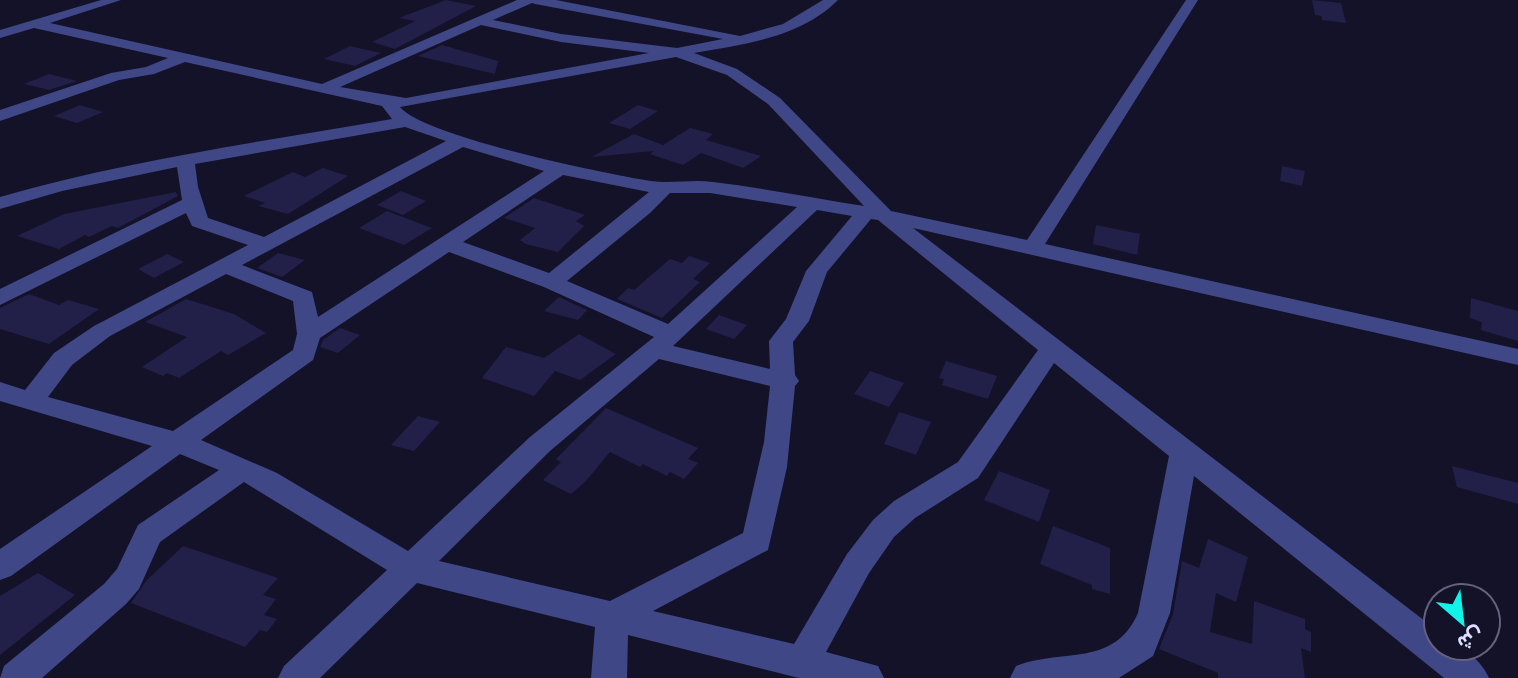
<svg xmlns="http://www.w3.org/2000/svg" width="1518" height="678" viewBox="0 0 1518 678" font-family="'Noto Sans',Vazirmatn,sans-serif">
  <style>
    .building { fill: #221f49 }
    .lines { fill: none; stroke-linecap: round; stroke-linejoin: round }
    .minor { fill: #404786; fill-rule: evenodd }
  </style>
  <rect width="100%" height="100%" fill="#131229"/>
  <path class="building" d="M446,0L476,6L395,49L372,42L415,21L399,18Z
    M1312,0L1341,3L1346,23L1322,20V16L1315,15Z
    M442,45L498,61L495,74L418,56Z
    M350,46L381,53L355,66L324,59Z
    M49,74L77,81L49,90L24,84Z
    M80,105L103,112L77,123L54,116Z
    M638,105L658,111L630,129L609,123Z
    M690,128L713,134L706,140L761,156L743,168L701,153L683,165L650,154L654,151L591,157L634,134L663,145Z
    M1282,166L1305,171L1302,186L1280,181Z
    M323,168L348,176L288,214L258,206L265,203L244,196L293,172L305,177Z
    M401,191L426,201L403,215L377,205Z
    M176,192L178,196L118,228L112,226L89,237L85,235L59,249L17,236L64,214Z
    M534,198L585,215L576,221L584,226L558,252L526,244L520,240L535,228L504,218Z
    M387,211L432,228L404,245L359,228Z
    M1096,225L1140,234L1137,255L1093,244Z
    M278,253L305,260L282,277L257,268Z
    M167,254L184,262L154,278L138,269Z
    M689,256L710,263L693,279L700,282L662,318L617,299L628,288L634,290L670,259L682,263Z
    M29,294L59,305L68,300L99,309L49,344L0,329V308Z
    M559,297L587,310L578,320L544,311Z
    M1471,298L1518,311V341L1481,330L1482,322L1470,318Z
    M186,299L234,314L266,333L228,355L221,351L179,378L167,373L163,376L142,367L187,337L145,322Z
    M719,315L747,325L734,339L706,329Z
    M340,328L360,335L338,353L320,347L323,340Z
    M579,334L616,354L580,380L555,371L534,396L482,378L506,347L544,358Z
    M946,361L997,376L988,399L942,385L944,379L939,378Z
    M870,371L904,383L889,407L854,394Z
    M606,408L698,448L688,459L698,463L684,479L670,472L667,476L643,464L640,467L610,452L586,481L571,494L543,480L561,462L556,459Z
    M899,412L931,422L916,455L884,444Z
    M418,416L440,422L414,451L391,445Z
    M1452,466L1518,483V504L1457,487Z
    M999,471L1050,490L1039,522L984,500Z
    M1053,526L1110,548V594L1092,589V585L1040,564Z
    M1208,539L1248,557L1236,602L1216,593L1210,632L1252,644L1254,601L1305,619V629L1311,632V652L1301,648L1305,678H1218V673L1159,649L1173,614L1182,561L1199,568Z
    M183,546L278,578L263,595L276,599L264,615L277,619L267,632L260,630L245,647L131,603L146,581Z
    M38,573L75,595L0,655V596Z"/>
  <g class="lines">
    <path class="minor" d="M101,0H121L50,23L322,84L517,0H556L740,36L783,24L823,0H838C800,38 744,44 694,53L737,69L780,98L891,211L1027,240L1186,0H1198L1045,244L1518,349V365L913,228L1438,631V646C1461,646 1479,656 1489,678H1444L1194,476L1170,613L1153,656L1119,678H1010L1016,666C1062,648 1114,668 1138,613L1169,456L1054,363L978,478L915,518L894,537L869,573L826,652L878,666L884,678H799L628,635L627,678H591L595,627L417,583L320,678H278L284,666L387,570L244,482L160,542L139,589L126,604L42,678H0L4,666L104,584L117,569L138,525L219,470L180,454L11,576L0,580V549L152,446L0,401V382L25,390L54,353L94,326L248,245L192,226L186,213L0,305V289L182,200L177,167L62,191L0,209V197C128,160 261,142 392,119L382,106L185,62L154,74L119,80L0,121V110L111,73L146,67L168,58L34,28L0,38V30ZM532,3L535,4L723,39L677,48L561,34L493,20ZM481,25L561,42L649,53L406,98L340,87ZM676,57L727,75L768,104L864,206C814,198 763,188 713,182C692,179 671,184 651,181C607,174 425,137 400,107ZM405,127L446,141L264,237L208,218L198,187L195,164ZM463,147L544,171L318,317L312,292L242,265ZM563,175L649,192L549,273L463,242ZM670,193H710L797,207L668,324L567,281L650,213ZM817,210L852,216L806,271L786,319L769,341L770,369L673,346ZM871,219L878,220L1038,350L958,462L894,501L873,520L847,554L794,644L653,611L768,550L787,467L795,386L799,381L795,375L793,342L809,321L827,272ZM449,252L544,287L654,337L530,437L408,551L277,473L201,440L313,360L320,338ZM226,274L293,301L297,334L293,350L173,431L48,397L72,365L110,336ZM659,359L770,386L764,442L743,533L610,601L439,561L550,451Z"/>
  </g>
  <g transform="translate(1462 622) rotate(152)"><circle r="38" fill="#131229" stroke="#64637e" stroke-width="2"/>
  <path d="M0-6L14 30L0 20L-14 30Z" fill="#13f2e9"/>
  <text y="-12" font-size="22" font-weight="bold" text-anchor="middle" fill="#ddddfd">ش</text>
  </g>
</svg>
